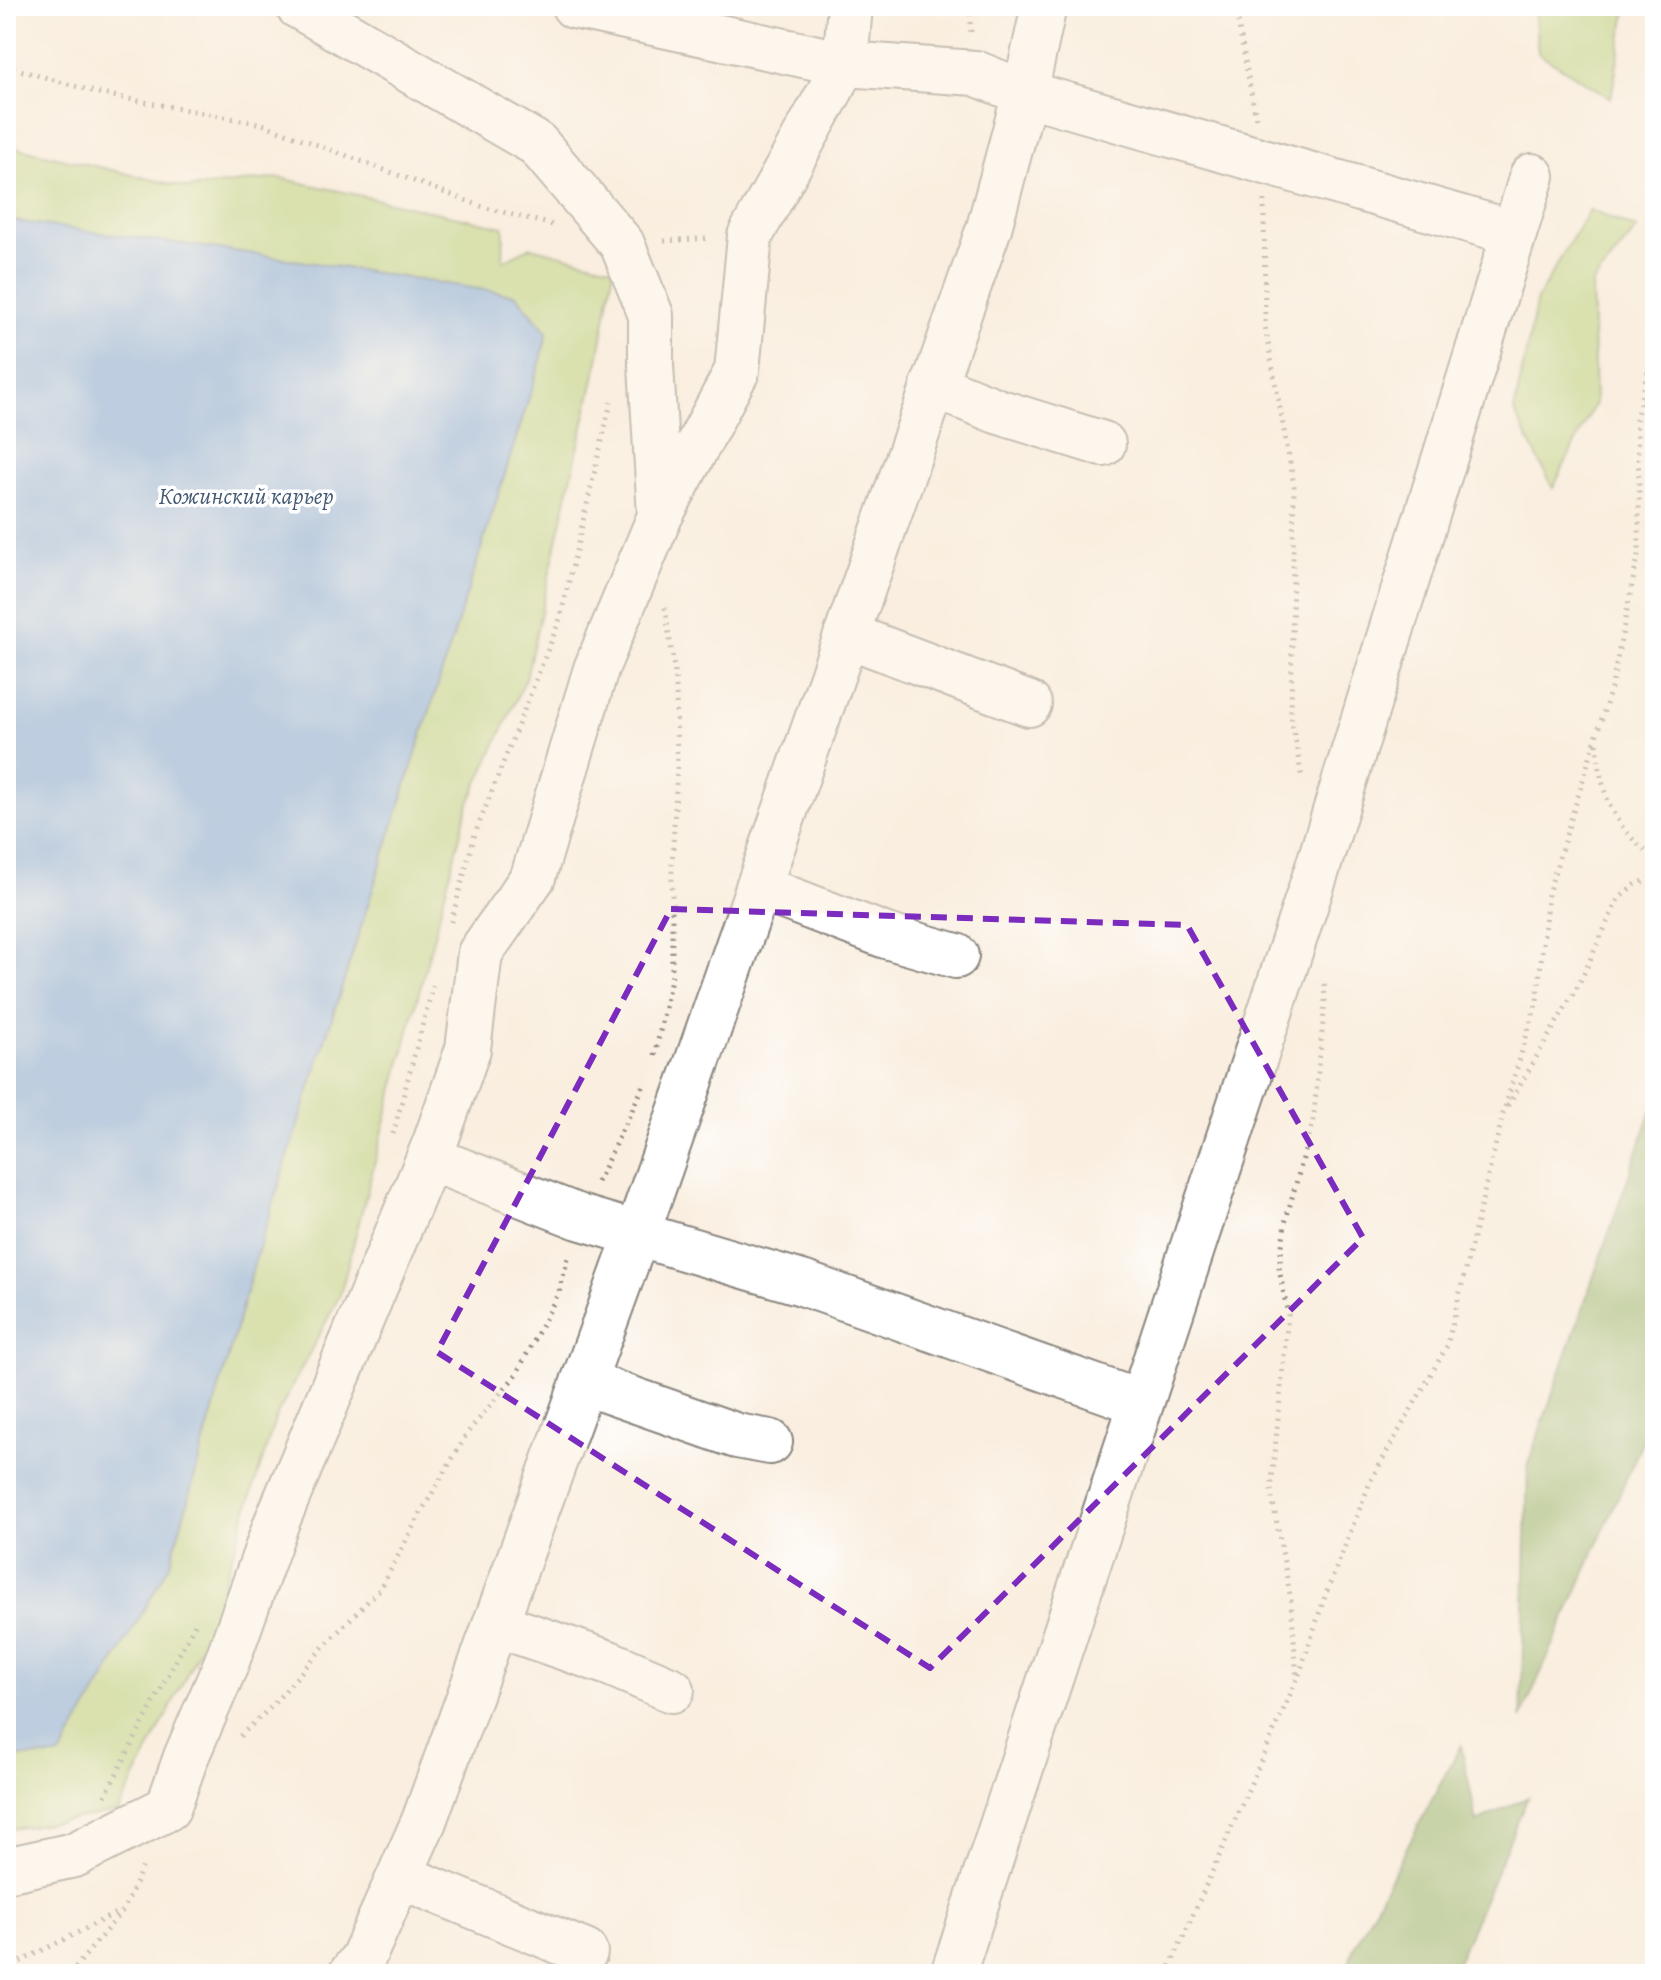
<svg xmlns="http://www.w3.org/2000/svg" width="1661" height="1980" viewBox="0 0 1661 1980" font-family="Alegreya,serif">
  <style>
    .green { fill: #b3d077; stroke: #68764a; stroke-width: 2 }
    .forest { fill: #8eb268; stroke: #556742; stroke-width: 2 }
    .water { fill: #74a5df; stroke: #48607e; stroke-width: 2 }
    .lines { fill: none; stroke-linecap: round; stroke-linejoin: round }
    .minor-casing { stroke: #8a857e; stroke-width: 48 }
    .path { stroke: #8a857e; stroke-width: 5; stroke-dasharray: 2 6; stroke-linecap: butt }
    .minor { stroke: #fff; stroke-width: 44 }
    .marked { fill: none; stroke: #7b2cbf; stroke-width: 6; stroke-dasharray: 16 10; stroke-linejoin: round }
    .labels { text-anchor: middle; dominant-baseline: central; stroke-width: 7; stroke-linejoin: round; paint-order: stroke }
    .water-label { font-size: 24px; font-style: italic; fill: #445a74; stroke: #fff }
  </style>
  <rect width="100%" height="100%" fill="#fff"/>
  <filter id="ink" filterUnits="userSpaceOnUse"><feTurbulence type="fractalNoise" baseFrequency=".0125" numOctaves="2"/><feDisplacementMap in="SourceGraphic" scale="16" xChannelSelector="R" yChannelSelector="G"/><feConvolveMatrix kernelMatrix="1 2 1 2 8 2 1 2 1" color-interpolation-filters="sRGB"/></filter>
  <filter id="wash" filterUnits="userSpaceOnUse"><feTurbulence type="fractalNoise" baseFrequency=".006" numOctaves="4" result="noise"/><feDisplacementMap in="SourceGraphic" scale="32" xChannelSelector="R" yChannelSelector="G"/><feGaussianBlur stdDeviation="1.8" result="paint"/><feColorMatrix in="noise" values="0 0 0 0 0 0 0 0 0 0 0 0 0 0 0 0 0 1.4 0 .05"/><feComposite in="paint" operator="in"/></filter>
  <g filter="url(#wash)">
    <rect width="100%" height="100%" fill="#f9eedf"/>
    <path class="green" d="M1534,6H1627L1611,98L1538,53Z
      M6,145L188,188L280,178L504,227L503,261L531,247L614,268L598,361L526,678L468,805L340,1295L276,1417L209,1630L118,1812L6,1830V1757L60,1756L170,1564L256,1257L541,360L547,332L516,295L262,255L6,220Z
      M1589,210L1637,229L1592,284L1595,403L1553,488L1514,411L1537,299Z"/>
    <path class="forest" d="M1655,1101V1413L1521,1718L1528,1464Z
      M1461,1745L1477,1822L1528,1797L1452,1974H1346L1354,1947Z"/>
    <path class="water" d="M6,220L262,255L516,295L547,332L541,360L256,1257L170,1564L60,1756L6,1757Z"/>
  </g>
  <g filter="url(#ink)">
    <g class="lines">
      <g class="minor-casing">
        <path id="minor" d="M298,6L537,144L622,244L651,315V365L660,516
          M574,6L845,64L975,73L1025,93L1514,233
          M933,385L997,411L1103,444
          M847,635L1029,704
          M758,887L886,936L956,956
          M429,1158L579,1217L802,1283L1141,1403
          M583,1382L737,1436L770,1442
          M495,1624L609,1663L672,1690
          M6,1870L74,1855L168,1808L186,1757L226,1664L276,1524L435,1143L468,1049L480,953L533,877L596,669L660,516L737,371L750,236L845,64L850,6
          M400,1876L585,1952
          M351,1974L363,1958L424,1821L637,1234L989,228L1025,93L1044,6
          M953,1974L1317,870L1532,176"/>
      </g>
      <path class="path" d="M969,6L971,33
        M1235,6L1256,119
        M6,66L102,94L262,124L486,208L553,225
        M1264,200L1265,325L1294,486L1291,716L1302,779
        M664,241L710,238
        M1597,743C1601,795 1611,826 1655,858
        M451,922L475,834L560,619L611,402
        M655,1055L672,974V865L677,767L676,682L665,607
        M1508,1106L1579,984L1618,899L1635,885L1655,876
        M393,1134L433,986
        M597,1182L645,1083
        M1299,1675L1324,1599L1371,1480L1447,1346L1503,1114L1537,1001L1548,894L1612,685L1639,550V476L1636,418L1649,367L1655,356
        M240,1736L271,1707L324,1646L381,1588L419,1516L468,1432L516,1375L559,1292L569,1254
        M105,1796L195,1624
        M6,1969L120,1911
        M70,1974L124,1909L143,1866
        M1167,1974L1297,1679L1291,1600L1271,1491L1288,1315L1279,1269L1285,1223L1313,1122L1325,1002L1324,979"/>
      <use href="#minor" class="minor"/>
    </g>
  </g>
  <path d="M0 0H1661V1980H0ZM671,909L1187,925L1363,1238L930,1668L437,1352Z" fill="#f9eedf" fill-opacity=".55" fill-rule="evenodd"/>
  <path class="marked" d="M671,909L1187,925L1363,1238L930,1668L437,1352Z"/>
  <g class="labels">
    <g class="water-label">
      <text x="246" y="496">Кожинский карьер</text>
    </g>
  </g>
  <rect width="1661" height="1980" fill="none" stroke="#fff" stroke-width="32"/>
</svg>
